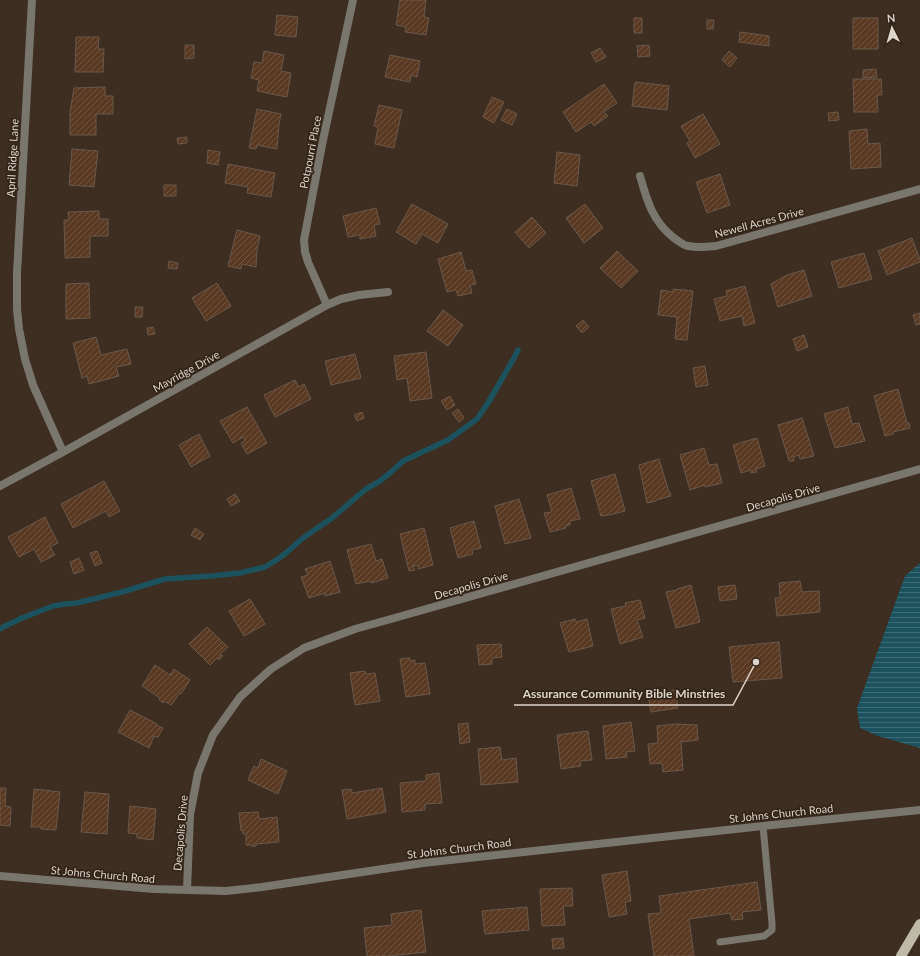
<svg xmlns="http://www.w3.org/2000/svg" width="920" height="956" viewBox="0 0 920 956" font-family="Lato,sans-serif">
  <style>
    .water { fill: url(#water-rules) }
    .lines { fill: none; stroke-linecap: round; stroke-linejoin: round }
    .stream { stroke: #1c525e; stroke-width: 5.5 }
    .building { fill: url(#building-hatch); stroke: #6a584b }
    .lane { stroke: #78766d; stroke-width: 7 }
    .street { stroke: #78766d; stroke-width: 8 }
    .primary { stroke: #bfbaa7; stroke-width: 10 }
    .labels { text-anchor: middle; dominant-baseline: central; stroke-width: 3.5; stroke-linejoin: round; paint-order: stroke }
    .street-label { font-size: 11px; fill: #ddd4cb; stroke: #332418 }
    .leader { fill: none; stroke: #ddd4cb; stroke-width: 1.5 }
    .callout-dot { fill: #ddd4cb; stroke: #332418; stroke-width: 1.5 }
    .callout-label { font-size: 12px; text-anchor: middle; font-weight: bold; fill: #ddd4cb; stroke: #332418; stroke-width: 3.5; stroke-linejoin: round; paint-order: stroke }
  </style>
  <defs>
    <pattern id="water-rules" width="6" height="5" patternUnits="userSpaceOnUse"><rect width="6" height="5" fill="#1c525e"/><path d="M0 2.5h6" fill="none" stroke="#3d6a74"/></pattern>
    <pattern id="building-hatch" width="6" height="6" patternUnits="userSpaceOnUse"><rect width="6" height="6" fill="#593921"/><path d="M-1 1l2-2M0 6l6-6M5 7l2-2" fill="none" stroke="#705540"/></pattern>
  </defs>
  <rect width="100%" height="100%" fill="#3d2e21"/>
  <path class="water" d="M920,563V748L878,736L860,728L857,708L905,576Z"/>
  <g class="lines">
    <path class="stream" d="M0,629L5,626L22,618L53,606L65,604L77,603L122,592L165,579L211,576L240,573L265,567L278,559L287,552L303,538L332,518L366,489L380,481L390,473L403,461L448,440L477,419L488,403L514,358L518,350"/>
  </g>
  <path class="building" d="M400,0H426L424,17L429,18L426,35L405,32L406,27L396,25Z
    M277,15L298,17L296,37L275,35Z
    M634,18H642V33H634Z
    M853,18H878V49H853Z
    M707,20H714L713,29H707Z
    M740,32L769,36V46L739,42Z
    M76,37H99L98,49H104L103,72H75Z
    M185,45H194V58L185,59Z
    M649,45L650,56L638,57L637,46Z
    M600,48L606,57L596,62L591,53Z
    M264,51L284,55L281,71L291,73L287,97L257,91L259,80L251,78L254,62L262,63Z
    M729,51L737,58L730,67L722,60Z
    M390,55L420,61L417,77L411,75L410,82L385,77Z
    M876,69L877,77L863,78V70Z
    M853,79H881L882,95H877L878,112H854Z
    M635,82L669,86L667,110L632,106Z
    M604,84L617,103L604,112L608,116L594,126L591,122L576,132L563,112Z
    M105,87V96H113V114H96V135H70V112L74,88Z
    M492,97L504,102L494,123L483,117Z
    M379,105L402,110L394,148L375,144L378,127L374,126Z
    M257,109L281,114L279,124L277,149L257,145L256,149L249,148Z
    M507,109L517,114L512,125L501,120Z
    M838,112L839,120L829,121L828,113Z
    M703,114L720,144L695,158L687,143L690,141L681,126Z
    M867,129L868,144L880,143L881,167L851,169L849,131Z
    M187,137V143L178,144L177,138Z
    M72,149L98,151L94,187L69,185Z
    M208,150L220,152L218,165L207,163Z
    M557,152L580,155L577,186L554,183Z
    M228,164L275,173L271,197L247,193L248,187L225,183Z
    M720,174L730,205L707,213L696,182Z
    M164,185H176V196H164Z
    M412,204L448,224L438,243L422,234L416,244L396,232Z
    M585,204L603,228L584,243L566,218Z
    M376,208L380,224L374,225L376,236L360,239V235L348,237L343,216Z
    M99,211V219H108V236H90V257L65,258L64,220H69L68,212Z
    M532,217L546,233L529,248L515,232Z
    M237,230L260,236L257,250L256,267L242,264L241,269L228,266Z
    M912,238L920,260V262L887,275L878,251Z
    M617,251L638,271L621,288L600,268Z
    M461,252L466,271L472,270L476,284L470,285L472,293L458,296L456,290L447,292L438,259Z
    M864,253L872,279L839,288L831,262Z
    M169,261L178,263L177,269L168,268Z
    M804,270L812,296L778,307L771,284L787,275Z
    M89,283L90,318L66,319V284Z
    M217,283L231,306L206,321L192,298Z
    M745,286L755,323L744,326L742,316L720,321L714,299L727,296L726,291Z
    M673,289L693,291L687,340L675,339L677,317L658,315L661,290L673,292Z
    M135,307H143L142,317H135Z
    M443,310L463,325L448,346L427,331Z
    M920,313V324L916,325L913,315Z
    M583,320L589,327L582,333L576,326Z
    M153,327L155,334L148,335L147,328Z
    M804,335L808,347L797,351L793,339Z
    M96,337L101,355L127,349L131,364L116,367L119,376L89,384L87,376L82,378L73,343Z
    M426,352L432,398L410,401L407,378L397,380L394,356Z
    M355,354L361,378L331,385L325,361Z
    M705,366L708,385L696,387L693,368Z
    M295,380L299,387L304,384L311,399L275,417L264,395Z
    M898,389L907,423H909L910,428L893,432V434L885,436L874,396Z
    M450,396L455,405L447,410L441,401Z
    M247,407L267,443L247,454L241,443L245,441L243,437L233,443L220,421Z
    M848,407L852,424L859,423L865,441L835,448L824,414Z
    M458,409L464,418L459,422L452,413Z
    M362,412L364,418L357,421L354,415Z
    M802,418L814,456L800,459L799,455L793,457L794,461H789L778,425Z
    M199,434L210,456L191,467L179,445Z
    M757,438L765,466L756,469L757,472L751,473V470L741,473L733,445Z
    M704,448L709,465L717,464L722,483L705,487V485L690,490L680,455Z
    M659,459L669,492H670L671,496L656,500V501L647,503L639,465Z
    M615,474L625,511L609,515L601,516L591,481Z
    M104,481L120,511L109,517L106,511L73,528L61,504Z
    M571,488L580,519L570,521V525L565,526L566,528L550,532L544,513L552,512L547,495Z
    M235,494L240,501L231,506L227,499Z
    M519,499L531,538L505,544L495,506Z
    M45,517L58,543L50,547L55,555L41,562L34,549L19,557L8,537Z
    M474,521L481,548L472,550L473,554L458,558L450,528Z
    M195,528L204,534L200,540L191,535Z
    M424,528L433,565L418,569V565L413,566L415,570L409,571L400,534Z
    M371,544L376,561L382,559L388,578L371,583V581L356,584L347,550Z
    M97,551L102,563L95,566L90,553Z
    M79,558L84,570L74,574L70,562Z
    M330,561L340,592L325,596V593L309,598L301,577L308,575L305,569Z
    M800,581L802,592L819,591L820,612L777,616L775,598H780L779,583Z
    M691,585L700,622L676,628L666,592L677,590V589Z
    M735,585L737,599L720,601L718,587Z
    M250,599L265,624L244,636L229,611Z
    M640,600L645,618L637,620L643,637L620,644L611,609L626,606L625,603Z
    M575,619L576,622L587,619L593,646L569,652L560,623Z
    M207,627L228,647L220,654L223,656L219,660L217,658L210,665L189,644Z
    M779,642L782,678L733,682L729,647Z
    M501,644L502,657L492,658V664L479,665L477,645Z
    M408,658H410V661L415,660V664L425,663L430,694L406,697L400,659Z
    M155,665L170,675L174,669L190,680L181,694L180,693L171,705L164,701L163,703L159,700L160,698L142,686Z
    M365,671L366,674L375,673L380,701L355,705L350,673Z
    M675,690L678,708L651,712L648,694Z
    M130,710L157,724L156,725L163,728L158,737L154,736L149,748L118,732Z
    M631,722L635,751L626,752L627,757L606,759L603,726Z
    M468,723L470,742L460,744L458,724Z
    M676,724L697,725L698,740L681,742L683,770L663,772L662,763L650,764L648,744L658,743L657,726Z
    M588,731L592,760L580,761L581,766L561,769L557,735Z
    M500,747L502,760L516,758L518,782L481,785L478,749Z
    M261,759L287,771L278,794L248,780L254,766L258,768Z
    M439,773L442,803L425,804V810L402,812L400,783L426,781V775Z
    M0,788H6L5,806L11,807L10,826L0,825Z
    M382,788L386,812L347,819L342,790L351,789L352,793Z
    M34,789L60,792L56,830L41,829V827H31Z
    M85,792L109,794L107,834L81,832Z
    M130,806L156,809L153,840L137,838V834L128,833Z
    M258,812L259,819L277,817L279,842L256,844V846H251V845H246V834H243V830L241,831L239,813Z
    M627,871L631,901L625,902L627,914L609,917L602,875Z
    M757,882L761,910L742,912L743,919L732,920L730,913L689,919L694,956H654L648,914L661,913L659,896Z
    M572,888L573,906H563L565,925L542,926L540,889Z
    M527,907L529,930L485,934L482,911Z
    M421,910L426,952L389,956H367L364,928L392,925L391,914Z
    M563,938L564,948L553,949L552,939Z"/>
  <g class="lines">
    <path class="lane" d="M720,942L764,936L772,930V923L763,826"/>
    <path class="street" d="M32,0L17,273V309L19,329L25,359L33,385L63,452
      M640,176C647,201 653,222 674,238C679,241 682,245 688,246C697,248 707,247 716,246L920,189
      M327,305L308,262L305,252L304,240L322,145L353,0
      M0,486L63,452L327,305L341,299L359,295L388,292
      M0,876L154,889L226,891L262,887L423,863L763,826L920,810
      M187,890L190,815L198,773L213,735L240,697L271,669L304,648L355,629L391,619L920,469"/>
    <path class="primary" d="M901,956L920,924"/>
  </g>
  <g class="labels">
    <g class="street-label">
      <text transform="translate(310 152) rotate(-79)">Potpourri Place</text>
      <text transform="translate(12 158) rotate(-87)">April Ridge Lane</text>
      <text transform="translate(759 222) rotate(-15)">Newell Acres Drive</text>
      <text transform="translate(186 371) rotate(-29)">Mayridge Drive</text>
      <text transform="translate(783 497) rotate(-16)">Decapolis Drive</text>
      <text transform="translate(471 585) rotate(-16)">Decapolis Drive</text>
      <text transform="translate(781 813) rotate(-6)">St Johns Church Road</text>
      <text transform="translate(180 833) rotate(-85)">Decapolis Drive</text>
      <text transform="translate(459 848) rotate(-7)">St Johns Church Road</text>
      <text transform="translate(103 874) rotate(5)">St Johns Church Road</text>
    </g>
  </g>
  <path class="leader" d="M756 662L733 705H514"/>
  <circle class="callout-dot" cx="756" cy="662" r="4"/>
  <g class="callout-label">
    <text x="624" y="698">Assurance Community Bible Minstries</text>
  </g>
  <g transform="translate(892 28) rotate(355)" stroke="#332418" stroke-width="3" paint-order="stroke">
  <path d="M0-3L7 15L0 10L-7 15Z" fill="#ddd4cb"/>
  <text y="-6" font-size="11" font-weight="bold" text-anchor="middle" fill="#ddd4cb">N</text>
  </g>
</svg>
